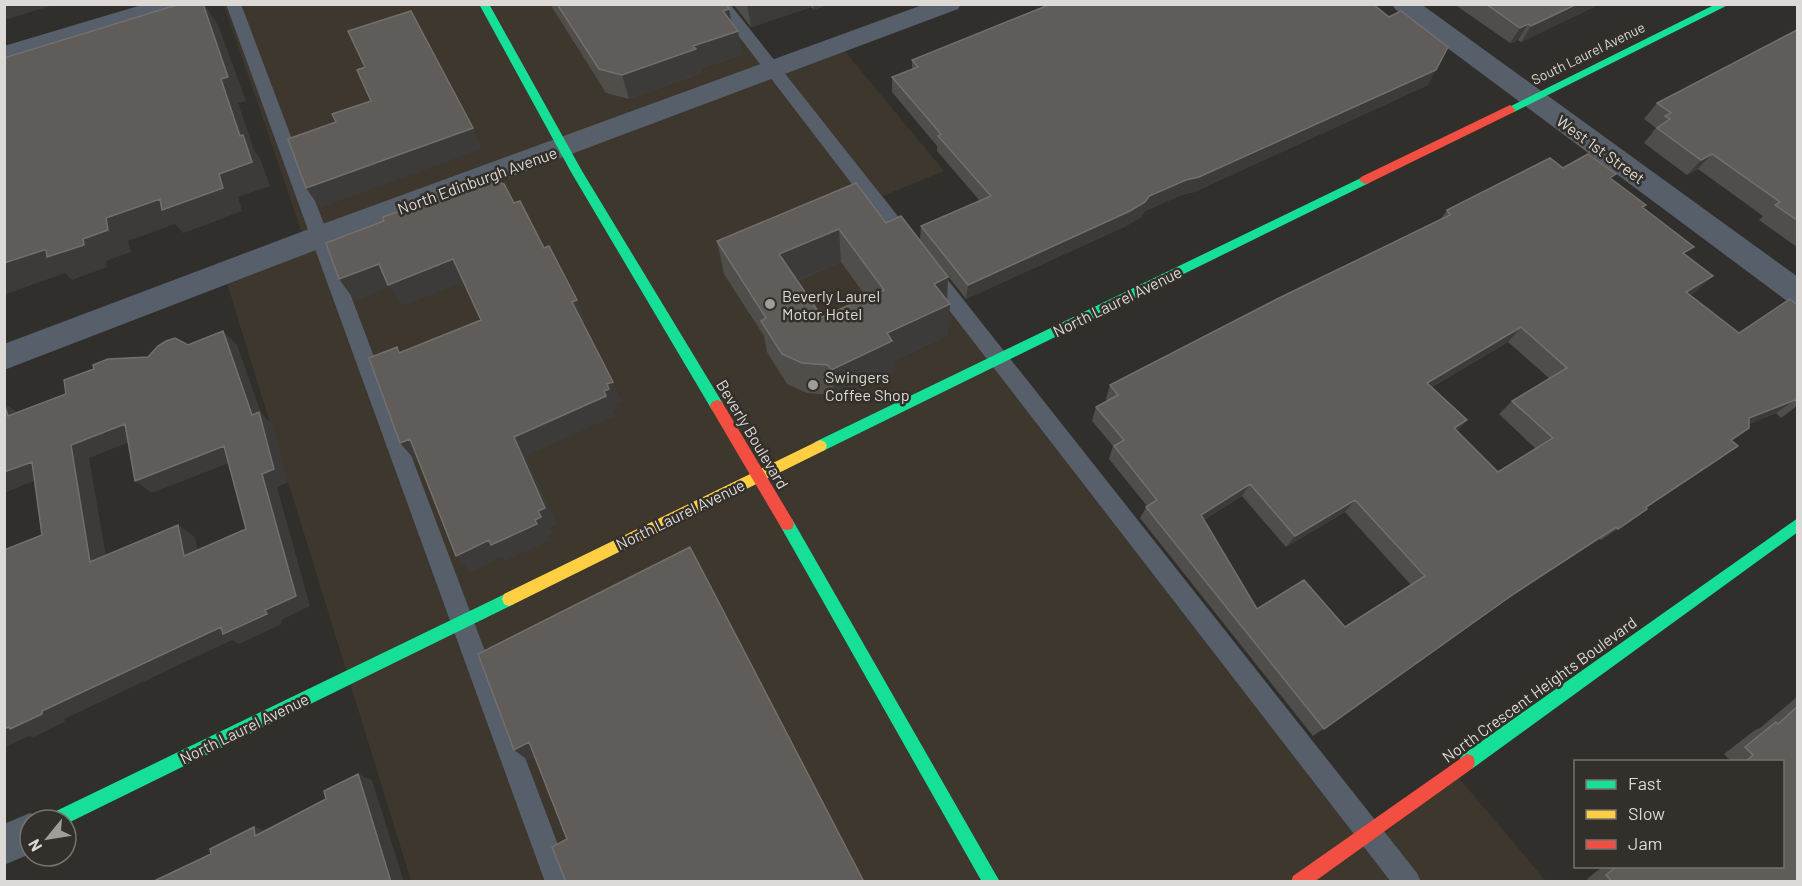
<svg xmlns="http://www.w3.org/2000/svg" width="1802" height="886" viewBox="0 0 1802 886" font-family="Barlow,sans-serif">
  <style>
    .built { fill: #3d372d }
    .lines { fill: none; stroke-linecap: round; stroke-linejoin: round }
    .lane { fill: #575f6a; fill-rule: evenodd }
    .street { fill: #575f6a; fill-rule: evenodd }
    .fast { fill: #16e098; fill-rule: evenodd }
    .slow { fill: #ffcf43; fill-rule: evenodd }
    .jam { fill: #f24e42; fill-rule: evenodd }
    .wall { fill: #504e4b; fill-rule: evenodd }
    .shaded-wall { fill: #3d3b39 }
    .building { fill: #5f5c5a; stroke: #72706e; stroke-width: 1.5; fill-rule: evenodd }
    .poi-dot { fill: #a09e9a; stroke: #332f2a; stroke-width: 2 }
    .labels { text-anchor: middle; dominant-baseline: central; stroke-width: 5; stroke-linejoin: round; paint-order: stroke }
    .far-street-label { font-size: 14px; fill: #dcd9d6; stroke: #332f2a }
    .street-label { font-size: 16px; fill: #dcd9d6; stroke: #332f2a }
    .poi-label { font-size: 16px; fill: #dcd9d6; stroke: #332f2a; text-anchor: start }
  </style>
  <rect width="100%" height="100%" fill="#312f2c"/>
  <path class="built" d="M224,5H720L773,73L842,48L944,171L883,196L1381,836L1458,777L1546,881H411L226,280L307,248Z"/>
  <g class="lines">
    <path class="lane" d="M226,4H241L572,882H545Z
      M714,4H730L915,238L917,243L915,248L908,250L901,248Z
      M929,263L936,265L1417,873L1421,882H1391L922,275L920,270L922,265Z"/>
    <path class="street" d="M145,4H185L182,9L4,63V46Z
      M925,4H961L958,9L329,245L4,370V344L309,229Z
      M1392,4H1421L1798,277V304L1787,301L1395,9Z
      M30,813L45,820H30V854L4,865V824Z"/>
    <path class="fast" d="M479,4H489L582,171L722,402L724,406L722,410H712L571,172Z
      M1716,4H1730L1514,112L1510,113L1505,109Z
      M1365,176L1371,180L1369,183L825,450L820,452L815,450L813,446L815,442Z
      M787,518L792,519L1000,882H982L782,529L780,524L782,519Z
      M1798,518V532L1473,768L1467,770L1461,768L1459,762L1461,756Z
      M509,592L514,594L516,599L514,604L66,824V820H48L50,814Z"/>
    <path class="slow" d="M820,440L825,442L827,446L825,450L514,604L509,606L504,604L502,599L504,594Z"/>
    <path class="jam" d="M1510,105L1515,109L1514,112L1369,183L1365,184L1359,180L1361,177Z
      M717,400L722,402L792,519L794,524L792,529L787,530L782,529L712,410L710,406L712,402Z
      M1467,754L1473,756L1475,762L1473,768L1314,882H1291L1293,876Z"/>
  </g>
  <path class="wall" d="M550,4H726L729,9L732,23L742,54L700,69L701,73L629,99L606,93Z
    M733,4H828L814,10L811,7L751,27Z
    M1454,4H1600L1521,42L1518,40L1510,43Z
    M1797,30V247L1759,220L1763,216L1698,169L1687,175L1644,143L1653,132H1652L1656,128L1644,119L1657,103Z
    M912,60L1428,85L1194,192L1181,195L1145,211L1141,217L1126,226L966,299L920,241L921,226L980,201L937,151V146L892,92V77L912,69Z
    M1563,168L1612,179L1646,205L1643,208L1686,255L1697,291L1690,295L1739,333L1797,305V406L1781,418L1776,413L1749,424V428L1732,441L1720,459L1646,508L1647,509L1601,540L1599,539L1500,604L1313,736L1140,518L1147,506L1109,459L1113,446L1092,421L1096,407L1107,401L1106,399L1110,385L1441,219L1447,210ZM1508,342L1550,379L1512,401L1499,414L1536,449L1498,472L1457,431L1467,420L1432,387ZM1242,496L1286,547L1345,512L1411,585L1345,627L1257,609L1204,520Z
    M856,183L947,300L948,335L893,361V372L835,400L832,395L807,393L787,384L767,352L764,336L724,274L717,241ZM841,262L867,298L822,317L797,281Z
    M1797,697V882H1589L1587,879L1602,867H1782V762H1732L1724,754L1755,730L1760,728Z"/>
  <path class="shaded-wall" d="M4,4H57L4,20Z
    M203,4H204L218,25L246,101L238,103L254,150L260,159L270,186L238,197L242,211L211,223L183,233L175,224L128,241L131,252L106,261L107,267L72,280L65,273L4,295V263L44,250L50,256L83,239L106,218L219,174L240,136L221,79Z
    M747,4H811V7L751,27Z
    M813,4H828L814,10Z
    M1577,4H1600L1521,42L1531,26Z
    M729,9L733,32L738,31L742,54L700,69L701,73L629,99L622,75L693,46L723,11Z
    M1528,24L1518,40L1510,43L1520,28Z
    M1436,70L1428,85L1194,192L1181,195L1145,211L1141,217L1126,226L966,299L968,285L1149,196Z
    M473,128L482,149L320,208L306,188Z
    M1712,154L1698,169L1687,175L1701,160Z
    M839,229L841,262L784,286L779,254Z
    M453,259L466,281L403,306L390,287L355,301L339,279L379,264Z
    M1713,276L1697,291L1670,307L1686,292Z
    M948,277L947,305L950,304L948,335L893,361V372L835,400L831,370L887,333L934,284Z
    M577,300L586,321L581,323L572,302Z
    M1521,327L1508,342L1416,396L1427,383Z
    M223,331L237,345L261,413L273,425L288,482L277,487L310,606L281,620L282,624L239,644L232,640L64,719L65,722L33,737L29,736L4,748V729L221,627L265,610L262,474L252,415Z
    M613,382L622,401L616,404L618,408L613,411L615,416L526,456L557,525L550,528L553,534L547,536L549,541L505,561L502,557L471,572L456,556L535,520L514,437L604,391L607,384Z
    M1795,400L1776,413L1731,431L1749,418Z
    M4,403L23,416H8Z
    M1467,420L1455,433L1454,428Z
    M125,424L142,437L89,458L109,574L90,562L71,445Z
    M410,439L425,457L416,461L400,443Z
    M224,446L239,459L152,493L135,481Z
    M1738,446L1720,459L1629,519L1646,507Z
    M32,462L51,474L4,493V472Z
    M1250,484L1242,496L1194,526L1201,515Z
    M1355,500L1345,512L1286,547L1295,536Z
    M178,525L195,537L201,567L184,556Z
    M1616,527L1500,604L1313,736L1515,593Z
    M529,742L544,753L529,761L514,750Z
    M358,774L372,780L404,882H391Z
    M254,827L270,832L255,836Z"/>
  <path class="building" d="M180,4H203L228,77L221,79L240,136L243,135L252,162L219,174L223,188L162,210L160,199L106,218L108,230L83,239L84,245L47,257L46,250H44L4,263V58Z
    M557,4H726L729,9L723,11L738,31L693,46L696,49L622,75L599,69Z
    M1051,4H1373L1389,17L1401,11L1448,47L1436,70L1199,177L1186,180L1149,196L1145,202L1130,211L968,285L921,226L991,196L938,136L941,134L892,77L918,67L912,60Z
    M1486,4H1577L1531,26L1528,24L1520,28Z
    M411,11L473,128L306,188L288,139L336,122L332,114L371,101L357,70L365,67L348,31Z
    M1797,30V220L1775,205L1780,202L1712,154L1701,160L1657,128L1670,119L1665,116L1671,113L1657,103Z
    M1588,154L1616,174L1610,178L1646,205L1642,207L1694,247L1683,253L1713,276L1686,292L1739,333L1790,299L1797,305V402L1795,400L1749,418V428L1731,440L1738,446L1646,507L1647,509L1618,529L1616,527L1515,593L1324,729L1146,507L1157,500L1114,446L1124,440L1096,407L1118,395L1110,385L1277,299L1450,215L1447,210L1550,158L1563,168ZM1521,327L1567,368L1512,401L1553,438L1498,472L1454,428L1467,420L1427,383ZM1250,484L1295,536L1355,500L1425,576L1345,627L1304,580L1257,609L1201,515Z
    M490,181L504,184L514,203L520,201L544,248L549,246L577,300L572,302L613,382L607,384L609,389L604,391L606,396L514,437L545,508L538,511L541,517L535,520L537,524L491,545L489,540L456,556L410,439L400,443L369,358L397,347L399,353L481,320L453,259L388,285L379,264L339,279L326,243L384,221L383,217L460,189L462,192Z
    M856,183L886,223L901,216L948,277L934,284L950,304L887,333L892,341L831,370L828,365L802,363L782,354L761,321L766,318L717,241ZM839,229L884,290L822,317L779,254Z
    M223,331L252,415L259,412L274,469L262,474L296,596L265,610L267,614L223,634L221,627L42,711V714L10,729L9,727L4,729V550L42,535L32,462L4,472V404L8,416L66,394L64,380L94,369L93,365L108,359L148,357L158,346L166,341L175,338L188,345ZM125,424L135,481L224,446L246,529L184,556L178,525L90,562L71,445Z
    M690,547L864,882H566L552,847L567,839L529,742L514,750L478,654Z
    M1797,707V882H1612L1606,875L1616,867H1782V762H1745L1753,755L1745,747L1776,722L1778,724Z
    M358,774L391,882H152L211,854L210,849L254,827L255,836L326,799L324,791Z"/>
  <g class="poi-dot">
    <circle cx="770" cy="304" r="6"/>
    <circle cx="813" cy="385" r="6"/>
  </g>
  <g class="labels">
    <g class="far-street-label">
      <text transform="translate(1588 53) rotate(-26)">South Laurel Avenue</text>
    </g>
    <g class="street-label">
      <text transform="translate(1601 149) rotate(36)">West 1st Street</text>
      <text transform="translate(477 180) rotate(-20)">North Edinburgh Avenue</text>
      <text transform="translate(1117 301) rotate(-26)">North Laurel Avenue</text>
      <text transform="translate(753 434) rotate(59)">Beverly Boulevard</text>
      <text transform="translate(680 514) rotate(-26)">North Laurel Avenue</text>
      <text transform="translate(1539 689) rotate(-36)">North Crescent Heights Boulevard</text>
      <text transform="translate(244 728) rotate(-26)">North Laurel Avenue</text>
    </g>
    <g class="poi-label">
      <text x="782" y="295">Beverly Laurel<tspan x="782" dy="18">Motor Hotel</tspan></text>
      <text x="825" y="376">Swingers<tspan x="825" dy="18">Coffee Shop</tspan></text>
    </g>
  </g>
  <rect width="1802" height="886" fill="none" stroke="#dcd9d6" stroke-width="12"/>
  <rect x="1574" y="760" width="210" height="108" fill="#332f2a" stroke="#77736f" stroke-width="1.5"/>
  <rect x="1586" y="780" width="30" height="9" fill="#16e098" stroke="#77736f" stroke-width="1.5"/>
  <text x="1628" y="790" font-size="18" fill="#dcd9d6">Fast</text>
  <rect x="1586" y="810" width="30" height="9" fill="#ffcf43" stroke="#77736f" stroke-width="1.5"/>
  <text x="1628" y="820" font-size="18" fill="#dcd9d6">Slow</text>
  <rect x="1586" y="840" width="30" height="9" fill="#f24e42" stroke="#77736f" stroke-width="1.5"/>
  <text x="1628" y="850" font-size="18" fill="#dcd9d6">Jam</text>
  <g transform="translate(48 838) rotate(240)"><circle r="28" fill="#332f2a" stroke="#77736f" stroke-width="1.5"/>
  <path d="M0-4.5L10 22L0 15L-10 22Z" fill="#a09e9a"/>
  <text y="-9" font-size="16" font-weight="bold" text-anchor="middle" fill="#dcd9d6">N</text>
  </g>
</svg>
